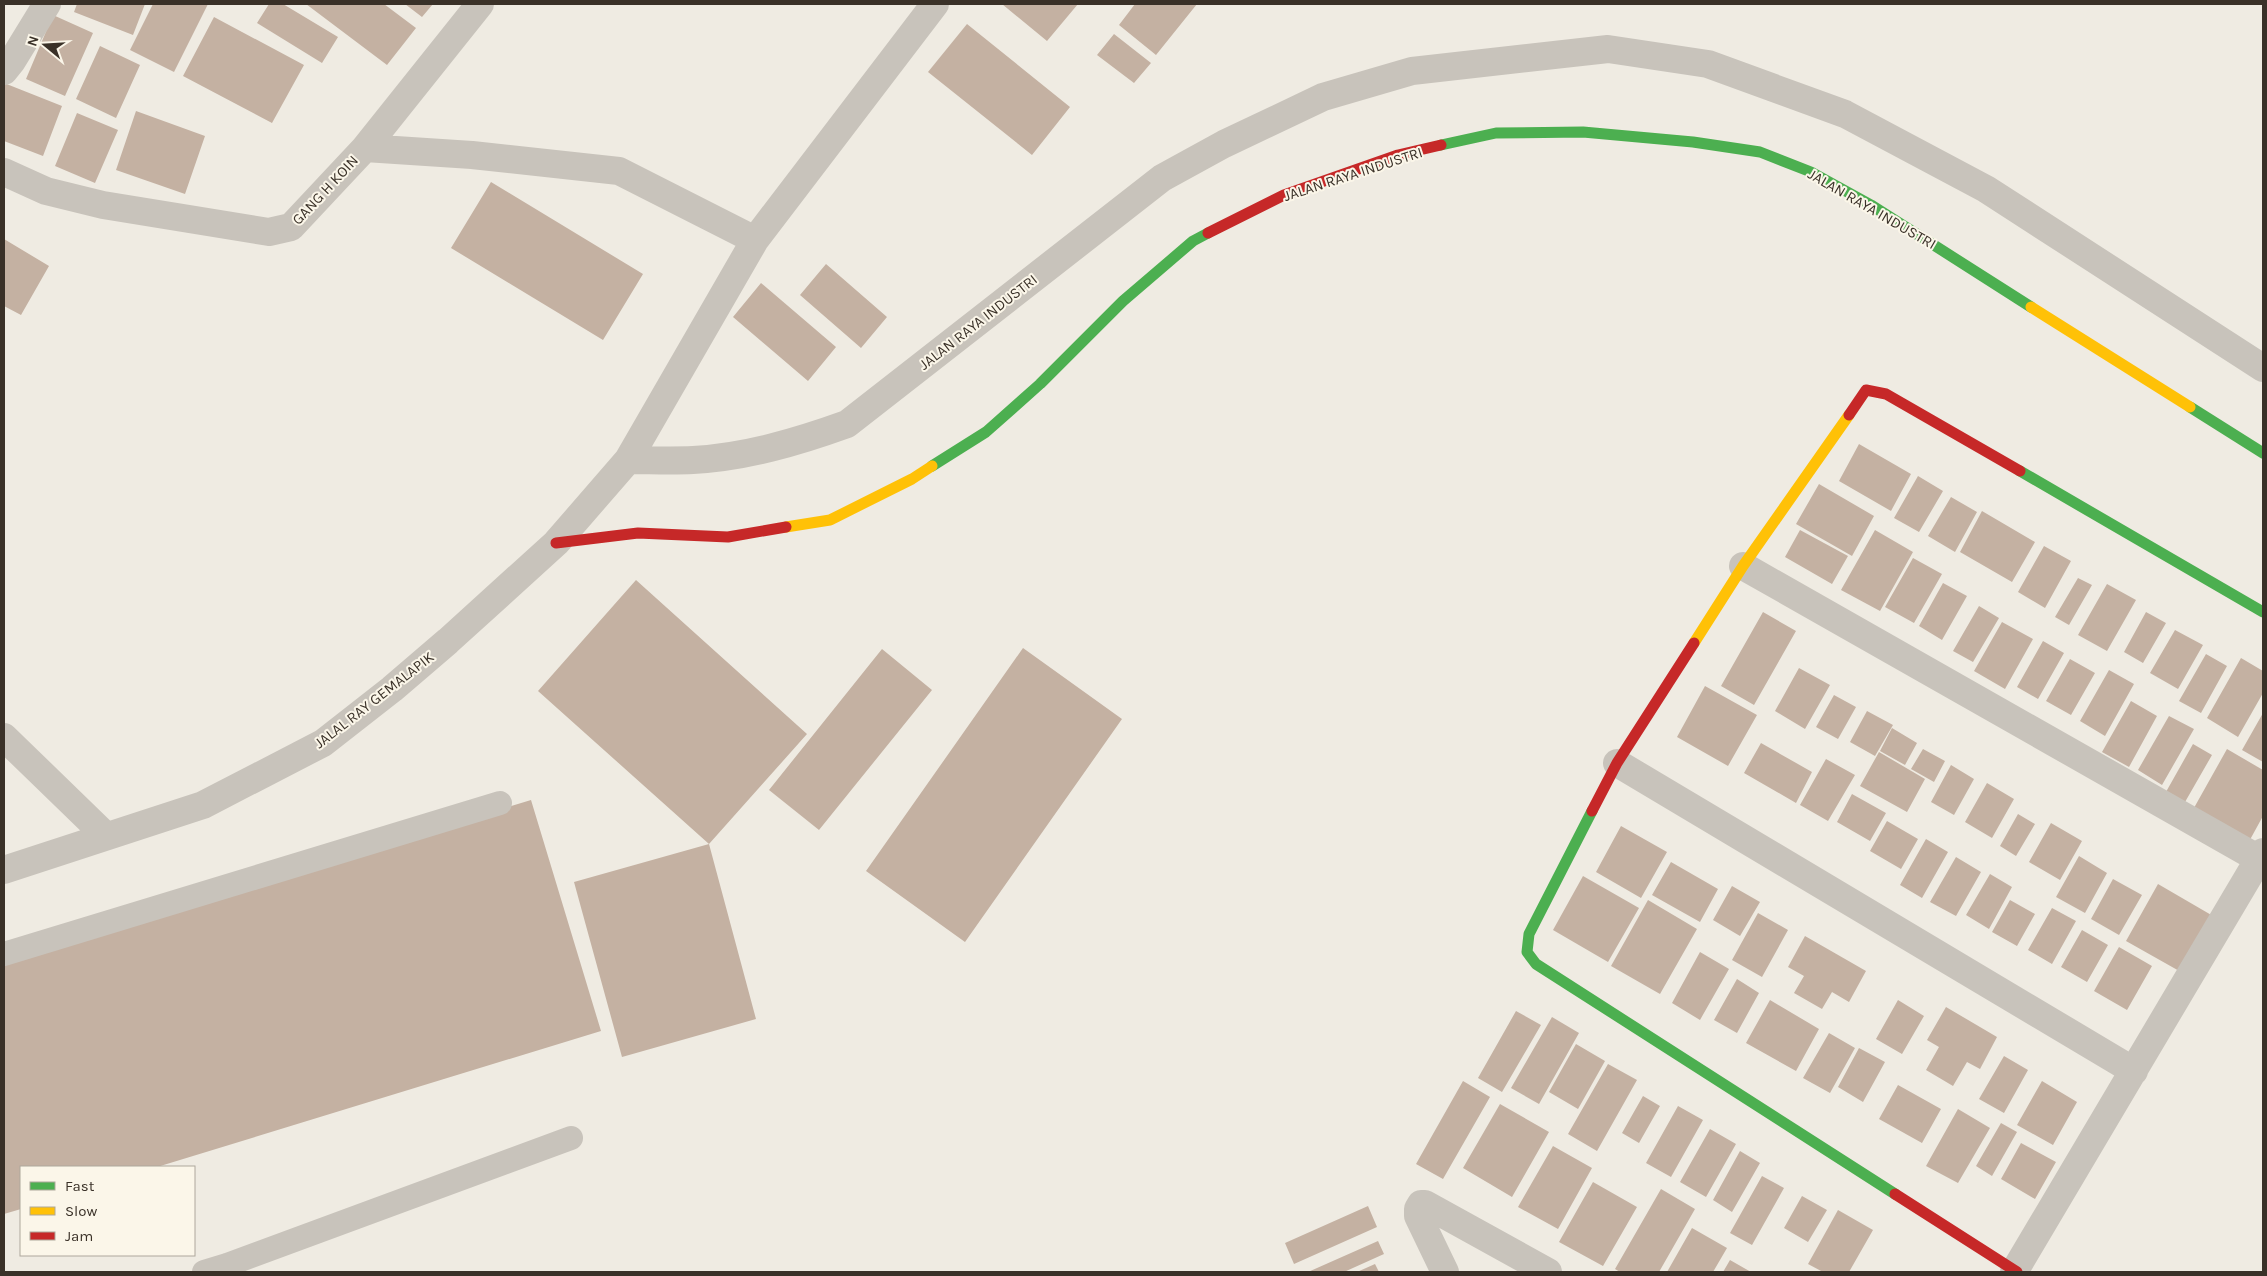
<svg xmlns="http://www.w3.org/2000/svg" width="2267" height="1276" viewBox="0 0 2267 1276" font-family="Karla,sans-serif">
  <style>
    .building { fill: #c4b1a2 }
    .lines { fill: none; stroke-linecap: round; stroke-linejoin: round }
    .lane { stroke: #c8c3bb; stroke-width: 24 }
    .street { stroke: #c8c3bb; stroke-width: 28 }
    .fast { stroke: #4caf50; stroke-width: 11 }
    .slow { stroke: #ffc107; stroke-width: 11 }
    .jam { stroke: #c62828; stroke-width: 11 }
    .labels { text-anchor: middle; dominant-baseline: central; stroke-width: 4; stroke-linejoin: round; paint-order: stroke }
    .street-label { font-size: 15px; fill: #3a3128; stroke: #fbf6e9 }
  </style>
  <rect width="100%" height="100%" fill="#efebe2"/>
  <path class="building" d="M77,4H145L133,35L74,12Z
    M153,4H208L174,72L130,50Z
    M269,4H283L338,37L322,63L257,23Z
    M306,4H384L416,28L387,65Z
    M405,4H433L422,17Z
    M1002,4H1078L1047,41Z
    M1135,4H1197L1156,55L1119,25Z
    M53,15L93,33L65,96L26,79Z
    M214,17L304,65L272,123L183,76Z
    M967,24L1070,107L1032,155L928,72Z
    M1114,34L1151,63L1134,83L1097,55Z
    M100,46L140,65L116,118L76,99Z
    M4,83L62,106L43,156L4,141Z
    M136,111L205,136L185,194L116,170Z
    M77,113L118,130L95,183L55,166Z
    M491,182L643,274L603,340L451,248Z
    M4,239L49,266L21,315L4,306Z
    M826,264L887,317L861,348L800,295Z
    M761,283L836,347L808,381L733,317Z
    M1859,444L1911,474L1891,511L1839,481Z
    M1918,476L1943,491L1919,532L1894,518Z
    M1819,484L1874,516L1852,556L1796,524Z
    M1951,497L1977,512L1955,552L1928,536Z
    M1982,511L2035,542L2012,582L1960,552Z
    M1800,530L1848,556L1832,584L1785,557Z
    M1875,530L1913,552L1880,611L1841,590Z
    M2044,546L2071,561L2045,608L2018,592Z
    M1913,558L1942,574L1914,623L1885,607Z
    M2078,578L2092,585L2069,625L2055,617Z
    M636,580L807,734L709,844L538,691Z
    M1943,583L1967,596L1942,640L1919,626Z
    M2107,584L2136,600L2107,651L2078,635Z
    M1979,606L1999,618L1973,662L1953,651Z
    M1763,612L1796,631L1754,705L1721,686Z
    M2146,612L2166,623L2143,663L2124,652Z
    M2002,622L2033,639L2005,689L1974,671Z
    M2175,630L2203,645L2178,689L2150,673Z
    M2043,641L2064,653L2038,699L2017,687Z
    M1023,648L1122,719L965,942L866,871Z
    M882,649L932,690L819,830L769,790Z
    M2206,654L2227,666L2201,713L2179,701Z
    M2241,658L2263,671V693L2238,737L2207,718Z
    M2070,659L2095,673L2071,715L2046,701Z
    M1799,668L1830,685L1805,729L1775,711Z
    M2109,670L2134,684L2105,736L2080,721Z
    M1705,686L1757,715L1728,766L1677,737Z
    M1834,695L1856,707L1838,739L1816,727Z
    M2131,701L2157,716L2129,767L2102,752Z
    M1867,711L1893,725L1875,756L1850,742Z
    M2263,713V762L2242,750Z
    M2169,716L2194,729L2162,785L2138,770Z
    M1892,728L1917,743L1905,765L1880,751Z
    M1761,743L1812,772L1796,803L1744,773Z
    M2193,744L2212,755L2181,809L2162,799Z
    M1923,749L1945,761L1934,782L1911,769Z
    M2227,749L2263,770V816L2246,847L2190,815Z
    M1879,752L1925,779L1907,812L1860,786Z
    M1826,759L1855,775L1828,821L1800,805Z
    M1951,765L1974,779L1954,815L1931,802Z
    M1987,783L2014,799L1992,838L1965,822Z
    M1852,794L1886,813L1870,841L1837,822Z
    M531,800L601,1031L157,1167H21V1209L4,1214V962Z
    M2018,814L2035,824L2016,856L2000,846Z
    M1887,821L1918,839L1901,869L1870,851Z
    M2051,823L2082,841L2060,880L2029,862Z
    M1621,826L1667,852L1641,898L1596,872Z
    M1926,839L1948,852L1922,898L1900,885Z
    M709,844L756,1019L622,1057L574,882Z
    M2079,856L2107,873L2085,913L2056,897Z
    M1956,857L1981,872L1956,916L1930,902Z
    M1671,862L1718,889L1700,922L1652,895Z
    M1990,874L2012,887L1989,929L1966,915Z
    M1583,876L1639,908L1608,962L1553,930Z
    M2113,879L2142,895L2119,935L2091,919Z
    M2158,884L2213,916L2181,972L2126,941Z
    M1732,886L1760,902L1740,936L1713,920Z
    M1648,900L1697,929L1660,994L1611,966Z
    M2010,900L2035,914L2017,946L1992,932Z
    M2052,908L2076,921L2052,964L2028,950Z
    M1758,913L1788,930L1762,977L1732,960Z
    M2082,930L2108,945L2087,982L2061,967Z
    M1805,936L1866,971L1849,1002L1832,992L1822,1009L1794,993L1804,976L1788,967Z
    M2119,947L2152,966L2127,1010L2094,991Z
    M1700,952L1729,969L1700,1020L1672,1003Z
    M1737,979L1759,993L1737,1033L1714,1020Z
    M1770,1000L1819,1029L1796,1071L1746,1043Z
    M1898,1000L1924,1016L1902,1054L1876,1039Z
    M1946,1007L1997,1037L1980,1069L1967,1062L1953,1086L1926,1070L1939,1047L1927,1040Z
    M1516,1011L1541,1025L1502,1092L1478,1078Z
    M1552,1017L1579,1033L1539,1104L1511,1088Z
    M1829,1033L1855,1048L1830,1093L1803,1078Z
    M1576,1044L1605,1061L1578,1109L1549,1092Z
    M1859,1048L1885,1062L1863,1102L1838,1087Z
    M2004,1056L2028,1070L2004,1113L1979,1099Z
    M1608,1064L1637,1080L1597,1151L1568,1134Z
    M1463,1081L1490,1097L1443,1179L1416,1164Z
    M2042,1081L2077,1102L2053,1145L2017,1125Z
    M1898,1085L1941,1109L1922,1143L1879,1119Z
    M1643,1096L1660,1106L1639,1143L1622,1133Z
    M1500,1104L1549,1132L1512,1197L1463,1168Z
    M1678,1106L1703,1120L1671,1177L1646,1163Z
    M1958,1109L1990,1128L1958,1183L1926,1166Z
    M2001,1123L2017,1132L1992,1176L1976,1166Z
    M1710,1129L1736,1144L1706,1197L1680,1182Z
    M2021,1143L2056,1162L2035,1199L2001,1179Z
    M1553,1146L1592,1168L1558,1229L1518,1207Z
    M1740,1151L1760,1163L1732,1212L1713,1200Z
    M1762,1176L1784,1188L1752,1245L1730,1233Z
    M1593,1182L1637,1207L1603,1266L1559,1242Z
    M1661,1189L1695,1209L1659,1272H1620L1615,1269Z
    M1802,1196L1827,1210L1808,1242L1784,1228Z
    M1368,1206L1377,1227L1294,1264L1285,1243Z
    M1838,1210L1873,1230L1849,1272H1823L1808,1264Z
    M1692,1228L1727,1248L1713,1272H1667Z
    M1378,1241L1384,1254L1344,1272H1308Z
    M1730,1260L1751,1272H1723Z
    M1375,1264L1379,1272H1357Z"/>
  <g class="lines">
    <path class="lane" d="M4,954L500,803
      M204,1272L227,1265L571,1138"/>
    <path class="street" d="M4,71L12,61L47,4
      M365,148L480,4
      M4,172L46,191L103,205L269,232L291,227L365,148L472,155L619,171L755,240
      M628,460C649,460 672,461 693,460C746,457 797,442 847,424L1162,178L1224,144L1323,97L1412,71L1608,49L1708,64L1845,114L1986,189L2263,368
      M1743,566L2259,859
      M4,737L106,836
      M1617,763L2134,1071
      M4,870L203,805L323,743L392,689L448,641L556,543L628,460L755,240L935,4
      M1445,1272L1418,1216V1209L1421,1204H1425L1548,1272
      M2014,1272L2263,852"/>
    <path class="fast" d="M1441,145L1496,133L1583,132L1693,142L1760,152L1811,172L1871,205L2031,307
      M2190,407L2263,453
      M932,466L986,432L1040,384L1123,301L1193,241L1208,233
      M2020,471L2263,612
      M1592,811L1529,934L1527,952L1536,964L1895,1194"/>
    <path class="slow" d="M2031,307L2190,407
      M786,527L830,520L912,479L932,466
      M1694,643L1743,566L1849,415"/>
    <path class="jam" d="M1208,233L1284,195L1398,155L1441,145
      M1849,415L1866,390L1886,394L2020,471
      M556,543L638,533L728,537L786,527
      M1592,811L1617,763L1694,643
      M1895,1194L2017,1272"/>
  </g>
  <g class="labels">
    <g class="street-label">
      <text transform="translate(1353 174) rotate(-18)">JALAN RAYA INDUSTRI</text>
      <text transform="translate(325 190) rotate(-47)">GANG H KOIN</text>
      <text transform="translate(1872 209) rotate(30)">JALAN RAYA INDUSTRI</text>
      <text transform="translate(978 322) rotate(-38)">JALAN RAYA INDUSTRI</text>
      <text transform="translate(374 700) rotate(-38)">JALAL RAY GEMALAPIK</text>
    </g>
  </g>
  <rect width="2267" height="1276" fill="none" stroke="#3a3128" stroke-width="10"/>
  <rect x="20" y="1166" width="175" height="90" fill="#fbf6e9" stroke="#aea79c"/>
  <rect x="30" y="1182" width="25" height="8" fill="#4caf50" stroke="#aea79c"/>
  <text x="65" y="1191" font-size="15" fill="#3a3128">Fast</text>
  <rect x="30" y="1207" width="25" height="8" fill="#ffc107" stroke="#aea79c"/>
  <text x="65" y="1216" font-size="15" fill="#3a3128">Slow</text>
  <rect x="30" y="1232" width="25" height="8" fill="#c62828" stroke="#aea79c"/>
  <text x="65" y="1241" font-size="15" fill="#3a3128">Jam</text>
  <g transform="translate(45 45) rotate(288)" stroke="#fbf6e9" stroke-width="4" paint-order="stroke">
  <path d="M0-4L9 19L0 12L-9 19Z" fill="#3a3128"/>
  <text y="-8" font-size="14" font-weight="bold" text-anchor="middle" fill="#3a3128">N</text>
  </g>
</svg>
